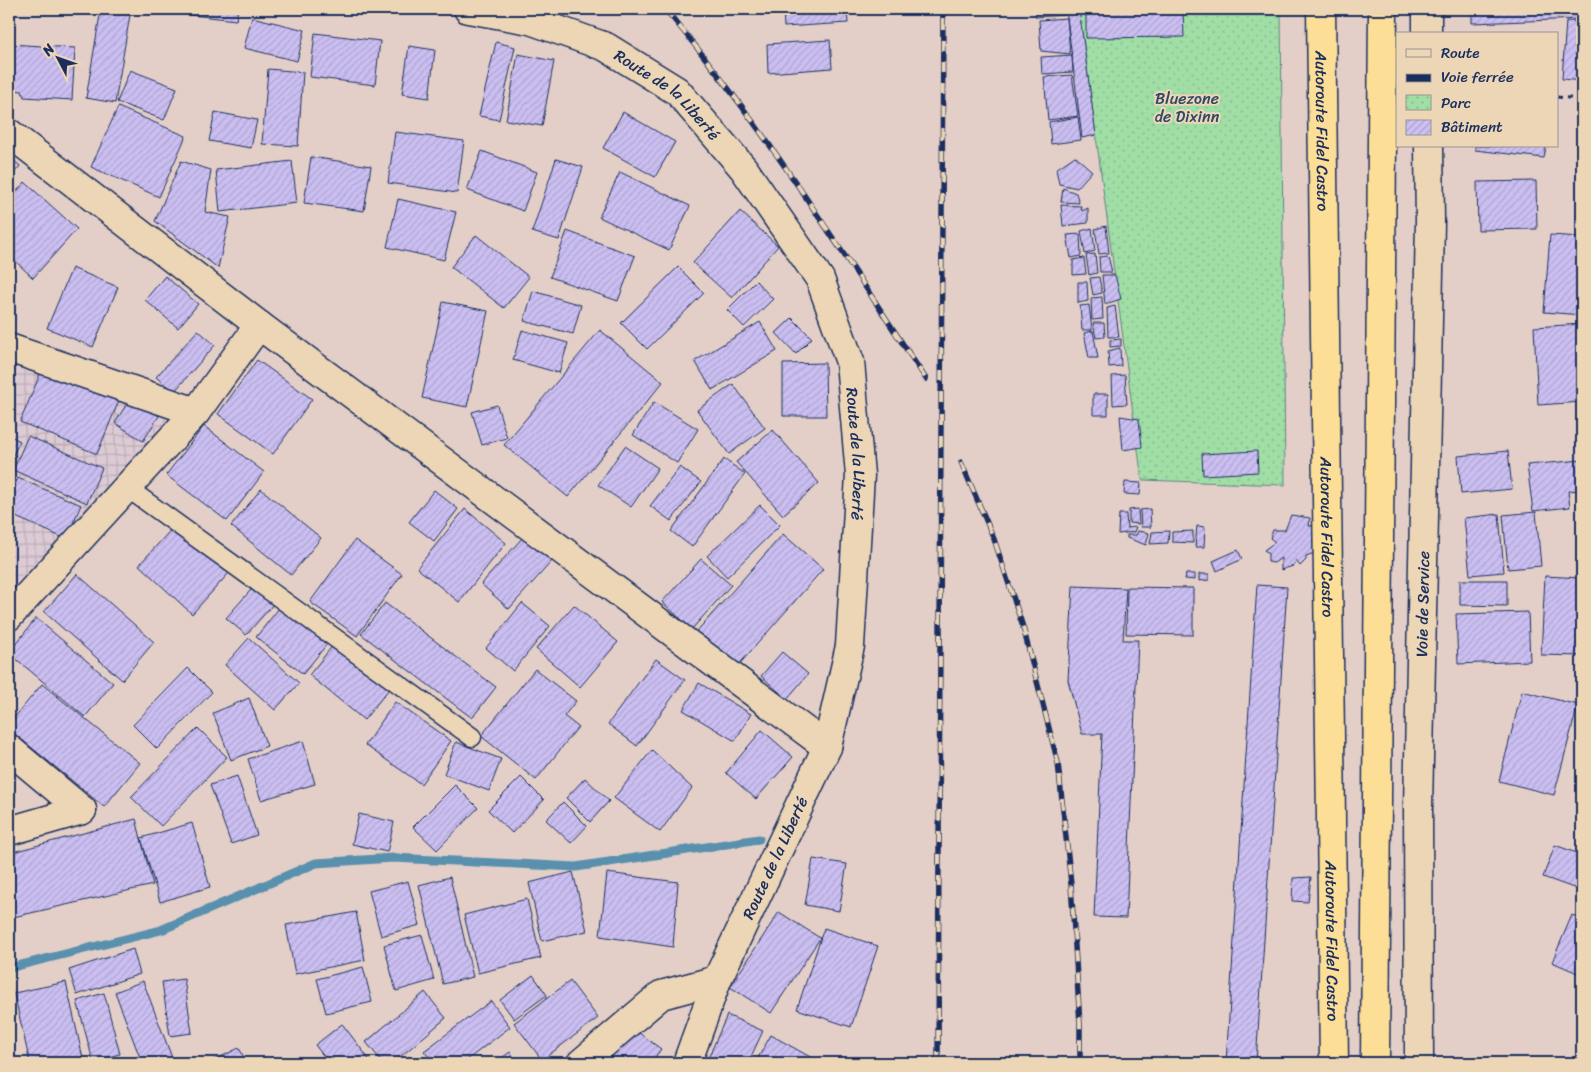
<svg xmlns="http://www.w3.org/2000/svg" width="1591" height="1072" viewBox="0 0 1591 1072" font-family="Sriracha,sans-serif">
  <style>
    .industrial { fill: url(#industrial-grid) }
    .park { fill: url(#park-dots); stroke: #5e8682 }
    .lines { fill: none; stroke-linecap: round; stroke-linejoin: round }
    .stream { stroke: #5990ad; stroke-width: 9 }
    .building { fill: url(#building-hatch); stroke: #1b2f5e }
    .service-casing { stroke: #1b2f5e; stroke-width: 21 }
    .minor-casing { stroke: #1b2f5e; stroke-width: 31 }
    .secondary-casing { stroke: #1b2f5e; stroke-width: 31 }
    .trunk-casing { stroke: #1b2f5e; stroke-width: 31 }
    .path { stroke: #1b2f5e; stroke-width: 3; stroke-dasharray: 5 4; stroke-linecap: butt }
    .service { stroke: #edd6b6; stroke-width: 18 }
    .minor { stroke: #edd6b6; stroke-width: 28 }
    .secondary { stroke: #edd6b6; stroke-width: 28 }
    .trunk { stroke: #fdde96; stroke-width: 28 }
    .rail-casing { stroke: #1b2f5e; stroke-width: 5.5 }
    .rail { stroke: #edd6b6; stroke-width: 4; stroke-dasharray: 11; stroke-linecap: butt }
    .labels { text-anchor: middle; dominant-baseline: central; stroke-width: 4; stroke-linejoin: round; paint-order: stroke }
    .street-label { font-size: 16px; fill: #1b2f5e; stroke: #edd6b6 }
    .park-label { font-size: 16px; fill: #2f4969; stroke: #edd6b6 }
  </style>
  <defs>
    <pattern id="industrial-grid" width="8" height="8" patternUnits="userSpaceOnUse" patternTransform="scale(1.25)"><rect width="8" height="8" fill="#dccad4"/><path d="M0 4h8M4 0v8" fill="none" stroke="#bcaeb8"/></pattern>
    <pattern id="park-dots" width="8" height="8" patternUnits="userSpaceOnUse" patternTransform="scale(1.25)"><rect width="8" height="8" fill="#a0dea6"/><path d="M2 2h.1M6 6h.1" fill="none" stroke="#89bf91" stroke-width="1.8" stroke-linecap="round"/></pattern>
    <pattern id="building-hatch" width="6" height="6" patternUnits="userSpaceOnUse" patternTransform="scale(1.25)"><rect width="6" height="6" fill="#cbbff1"/><path d="M-1 1l2-2M0 6l6-6M5 7l2-2" fill="none" stroke="#aea4d1"/></pattern>
  </defs>
  <rect width="100%" height="100%" fill="#e3cfc8"/>
  <filter id="ink" filterUnits="userSpaceOnUse"><feTurbulence type="fractalNoise" baseFrequency=".02" numOctaves="2"/><feDisplacementMap in="SourceGraphic" scale="10" xChannelSelector="R" yChannelSelector="G"/><feConvolveMatrix kernelMatrix="1 2 1 2 8 2 1 2 1" color-interpolation-filters="sRGB"/></filter>
  <g filter="url(#ink)">
    <path class="industrial" d="M9,365L174,418L9,629Z"/>
    <path class="park" d="M1079,9H1281L1285,485L1142,480Z"/>
    <g class="lines">
      <path class="stream" d="M9,968L161,930L316,863L393,858L576,867L759,839"/>
    </g>
    <path class="building" d="M101,9H131L115,103L86,98Z
      M183,9H238L236,20L182,14Z
      M783,9H847L848,23L784,27Z
      M1035,9H1063L1065,15L1036,17Z
      M1066,9H1079L1096,135L1082,138Z
      M1086,9H1183L1184,37L1086,38Z
      M1472,9H1582V19L1472,23Z
      M252,17L305,30L297,61L244,48Z
      M1067,18L1070,54L1041,51L1039,20Z
      M1566,21L1582,22V81L1562,79Z
      M315,33L380,41L375,85L310,77Z
      M830,40L832,68L768,73L767,44Z
      M496,42L515,47L499,120L479,116Z
      M9,44L75,48L72,100L24,97L22,91L12,90L13,80H9Z
      M409,46L435,50L429,98L402,94Z
      M518,54L554,61L542,126L506,120Z
      M1072,55L1073,72L1042,74L1041,57Z
      M268,69L303,72L298,146L262,144Z
      M130,70L177,88L164,120L117,102Z
      M1072,75L1078,116L1048,120L1044,77Z
      M118,107L186,136L159,197L91,167Z
      M215,112L257,120L251,148L209,141Z
      M623,112L675,142L655,177L603,148Z
      M1078,117L1081,140L1051,144L1049,122Z
      M395,132L464,141L457,193L388,183Z
      M1475,146H1546L1544,158L1475,150Z
      M482,151L537,172L523,211L467,190Z
      M9,156L20,166L9,179Z
      M1075,156L1092,171L1077,188L1059,184L1056,169Z
      M311,157L371,166L364,211L304,203Z
      M556,159L583,167L559,240L532,232Z
      M181,161L211,170L205,212L230,217L218,268L155,221Z
      M292,161L297,203L220,212L216,170Z
      M620,172L690,206L669,250L599,217Z
      M1536,181L1537,229L1478,230L1477,182Z
      M25,182L77,229L33,278L9,255V200Z
      M1063,188L1076,193L1079,203L1061,202Z
      M398,199L456,212L444,260L387,247Z
      M1061,205L1081,206L1082,211L1088,208V223L1063,226Z
      M740,211L778,246L732,298L693,263Z
      M1106,226L1109,253L1099,254L1095,229Z
      M1092,228L1095,251L1085,254L1081,231Z
      M567,231L635,256L618,301L550,277Z
      M1080,234L1081,256L1071,258L1067,235Z
      M476,235L529,277L504,308L451,267Z
      M1550,235L1582,237V315L1544,312Z
      M1095,254L1097,273L1089,275L1086,255Z
      M1108,256L1112,272H1100L1099,257Z
      M1084,258L1086,274L1073,275V260Z
      M678,267L704,293L647,349L621,323Z
      M72,268L118,287L93,347L47,328Z
      M1102,275H1115L1121,299L1105,304Z
      M165,276L198,304L178,328L145,300Z
      M1099,277L1102,293L1093,295L1090,278Z
      M756,281L773,299L744,327L727,310Z
      M1078,282H1087L1088,301L1078,303Z
      M533,291L581,305L573,334L524,321Z
      M1102,297L1103,319L1092,320L1091,298Z
      M443,302L488,311L467,407L422,398Z
      M1089,305L1092,330H1082L1080,306Z
      M1115,306L1119,337H1108L1107,308Z
      M792,318L812,338L796,354L776,333Z
      M760,322L777,351L712,390L695,361Z
      M1093,323H1104L1105,337L1096,338Z
      M1582,324V402L1538,405L1534,327Z
      M198,330L215,345L174,392L156,377Z
      M522,330L568,343L559,373L513,360Z
      M600,330L663,382L568,497L504,445Z
      M1093,331L1098,358H1089L1084,333Z
      M1121,339V346L1110,347V340Z
      M1120,348L1121,366L1109,367L1108,351Z
      M257,360L312,399L273,454L218,414Z
      M825,363L826,416H783V364Z
      M43,367L120,398L97,454L20,422Z
      M1125,375L1127,404L1113,405L1112,376Z
      M733,384L765,428L729,454L697,410Z
      M1093,394H1108V415H1093Z
      M131,397L159,416L143,441L115,423Z
      M654,402L698,429L677,463L633,435Z
      M497,405L507,438L482,445L472,412Z
      M1120,416L1139,419L1142,447L1123,450Z
      M204,426L264,472L227,521L166,475Z
      M773,430L819,483L783,515L736,462Z
      M9,435L20,441L9,463Z
      M28,436L102,468L87,503L13,470Z
      M625,446L658,468L631,507L598,485Z
      M1257,451L1258,472L1203,475L1202,454Z
      M1508,451L1512,489L1461,494L1458,456Z
      M724,459L745,474L692,547L671,531Z
      M1582,460V490L1568,491L1570,507L1533,511L1527,465Z
      M680,467L701,482L671,521L650,506Z
      M18,478L81,505L66,539L9,514V499Z
      M1125,482L1141,483L1140,495L1124,494Z
      M261,489L321,538L291,575L231,526Z
      M434,490L458,509L434,541L409,522Z
      M760,505L780,525L727,577L707,556Z
      M465,509L506,543L459,602L417,568Z
      M1138,509L1139,524L1129,523V510Z
      M1150,509L1151,527H1141L1140,510Z
      M1536,512L1541,566L1508,569L1503,515Z
      M1119,514H1126L1127,528L1136,527L1134,532L1118,534Z
      M1499,514L1504,572L1470,575L1464,518Z
      M1291,515L1310,518L1309,526L1316,525L1317,552L1306,556V560L1300,566L1296,561L1293,566L1281,570V558L1274,563L1268,562V553L1264,550L1275,542L1270,538L1273,530H1285Z
      M176,524L229,573L192,614L139,565Z
      M1197,526L1205,527L1204,547H1195Z
      M1138,531L1149,533L1146,545L1127,538V535H1136Z
      M1169,531L1168,543L1150,544L1152,532Z
      M1193,531V543L1172,542V532Z
      M783,534L823,569L736,668L696,632Z
      M524,536L552,561L509,609L481,584Z
      M355,540L402,574L357,636L310,602Z
      M1238,550L1242,559L1217,571L1213,561Z
      M701,559L731,585L692,629L662,602Z
      M77,574L154,642L122,680L44,612Z
      M1186,574H1195V580L1185,579Z
      M1199,574H1209V580L1199,581Z
      M1545,576L1582,578V656L1541,655Z
      M1460,580H1507V606L1460,605Z
      M257,583L276,601L246,635L226,618Z
      M1257,585L1287,587L1256,1063H1226Z
      M1073,586L1126,588L1123,640H1138L1126,918L1094,917L1102,734H1082L1068,680Z
      M1127,587L1193,588V635L1126,634Z
      M385,603L496,687L472,718L361,634Z
      M522,603L550,626L513,671L486,648Z
      M574,605L618,642L580,687L536,649Z
      M280,607L327,644L303,674L256,637Z
      M1528,612L1530,661L1458,664L1456,614Z
      M36,618L113,683L85,717L9,653Z
      M249,638L299,683L275,710L225,665Z
      M334,644L389,689L364,720L309,675Z
      M782,652L808,674L787,699L761,676Z
      M656,659L685,680L637,746L608,724Z
      M188,668L212,692L157,749L133,725Z
      M535,669L576,701L564,716L578,727L536,780L481,736Z
      M699,683L751,714L735,741L683,710Z
      M42,684L140,763L104,807L9,729V724Z
      M1522,691L1578,705L1554,795L1499,781Z
      M249,698L267,746L231,760L213,713Z
      M395,702L451,741L421,784L365,745Z
      M198,728L227,757L161,826L131,797Z
      M762,730L793,757L756,799L726,773Z
      M303,741L315,784L261,800L248,759Z
      M456,742L501,759L489,791L444,774Z
      M652,750L692,788L660,832L614,798Z
      M237,776L257,835L231,844L210,785Z
      M521,777L544,800L512,833L488,810Z
      M585,778L609,801L590,822L566,798Z
      M455,785L478,808L437,850L413,827Z
      M563,802L587,826L571,843L546,820Z
      M359,814L394,822L387,852L352,844Z
      M136,819L153,885L9,918V853Z
      M192,823L210,887L160,902L141,838Z
      M1555,845L1582,855V891L1543,877Z
      M813,859L847,864L839,911L805,905Z
      M573,872L587,931L542,941L529,883Z
      M607,873L678,882L673,947L600,936Z
      M450,877L473,977L443,984L419,885Z
      M1311,877L1308,902L1292,901L1293,878Z
      M408,881L420,925L381,936L369,891Z
      M527,899L541,958L478,973L464,915Z
      M356,912L365,960L295,974L286,925Z
      M779,912L820,938L771,1013L730,987Z
      M1572,915L1582,919V975L1552,962Z
      M824,928L878,946L851,1027L797,1009Z
      M422,935L434,980L396,991L384,945Z
      M133,949L140,974L77,995L69,970Z
      M363,967L372,1002L326,1013L317,979Z
      M533,975L547,995L514,1019L500,1000Z
      M184,979L192,1033L170,1036L162,982Z
      M143,981L174,1063H142L115,992Z
      M570,981L598,1018L542,1060L514,1023Z
      M66,982L84,1063H30L14,993Z
      M425,992L446,1018L393,1063H383L366,1042Z
      M104,993L120,1054L93,1061L77,1001Z
      M491,1001L510,1027L463,1063H434L424,1051Z
      M727,1015L763,1031L748,1063H712L707,1061Z
      M342,1024L343,1025L372,1063H329L315,1045Z
      M631,1027L661,1049L651,1063H617L609,1058Z
      M771,1035L821,1063H755Z
      M239,1048L247,1063H208Z
      M510,1052L519,1063H495Z"/>
    <g class="lines">
      <g class="service-casing">
        <path id="service" d="M126,487L472,737"/>
      </g>
      <g class="minor-casing">
        <g id="minor">
          <path d="M1427,9V34"/>
          <path d="M9,133L259,325L827,747"/>
          <path d="M9,348L196,412"/>
          <path d="M9,616L196,412L259,325"/>
          <path d="M9,749L82,810"/>
          <path d="M9,831L82,810"/>
          <path d="M581,1063L661,995L717,980"/>
          <path id="s1" d="M1419,1063L1418,808L1430,222L1429,146"/>
        </g>
      </g>
      <g class="secondary-casing">
        <g id="secondary">
          <path id="s2" d="M468,9L530,20L606,47L677,91L744,169L820,279L850,362L860,475L850,646L827,747L717,980L687,1063"/>
        </g>
      </g>
      <g class="trunk-casing">
        <g id="trunk">
          <path id="s3" d="M1321,9L1334,1063"/>
          <path d="M1375,1063L1383,9"/>
        </g>
      </g>
      <path class="path" d="M1557,97L1582,99"/>
      <use href="#service" class="service"/>
      <use href="#minor" class="minor"/>
      <use href="#secondary" class="secondary"/>
      <use href="#trunk" class="trunk"/>
      <g class="rail-casing">
        <path id="rail" d="M665,9C763,124 842,253 926,379
          M961,462L994,539L1023,627L1058,763L1071,884L1080,1024V1063
          M938,1063L943,9"/>
      </g>
      <use href="#rail" class="rail"/>
    </g>
  </g>
  <g class="labels">
    <g class="street-label">
      <text stroke="none"><textPath href="#s2" startOffset="222">Route de la Liberté</textPath></text>
      <text stroke="none"><textPath href="#s3" startOffset="122">Autoroute Fidel Castro</textPath></text>
      <text stroke="none"><textPath href="#s2" startOffset="644">Route de la Liberté</textPath></text>
      <text stroke="none"><textPath href="#s3" startOffset="528">Autoroute Fidel Castro</textPath></text>
      <text stroke="none"><textPath href="#s1" startOffset="459">Voie de Service</textPath></text>
      <text transform="translate(775 858) rotate(-65)">Route de la Liberté</text>
      <text stroke="none"><textPath href="#s3" startOffset="932">Autoroute Fidel Castro</textPath></text>
    </g>
    <g class="park-label">
      <text x="1187" y="98">Bluezone<tspan x="1187" dy="18">de Dixinn</tspan></text>
    </g>
  </g>
  <rect width="1591" height="1072" fill="none" stroke="#edd6b6" stroke-width="30"/>
  <rect x="15" y="15" width="1561" height="1042" fill="none" stroke="#1b2f5e" stroke-width="2" filter="url(#ink)"/>
  <rect x="1396" y="32" width="162" height="115" fill="#edd6b6" stroke="#999393"/>
  <rect x="1406" y="49" width="25" height="8" fill="#edd6b6" stroke="#999393"/>
  <text x="1441" y="58" font-size="15" fill="#1b2f5e">Route</text>
  <rect x="1406" y="74" width="25" height="8" fill="#1b2f5e" stroke="#999393"/>
  <text x="1441" y="82" font-size="15" fill="#1b2f5e">Voie ferrée</text>
  <rect x="1406" y="95" width="25" height="15" fill="url(#park-dots)" stroke="#999393"/>
  <text x="1441" y="108" font-size="15" fill="#1b2f5e">Parc</text>
  <rect x="1406" y="120" width="25" height="15" fill="url(#building-hatch)" stroke="#999393"/>
  <text x="1441" y="132" font-size="15" fill="#1b2f5e">Bâtiment</text>
  <g transform="translate(58 58) rotate(311)" stroke="#edd6b6" stroke-width="4" paint-order="stroke">
  <path d="M0-4L9 19L0 12L-9 19Z" fill="#1b2f5e"/>
  <text y="-8" font-size="14" font-weight="bold" text-anchor="middle" fill="#1b2f5e">N</text>
  </g>
</svg>
